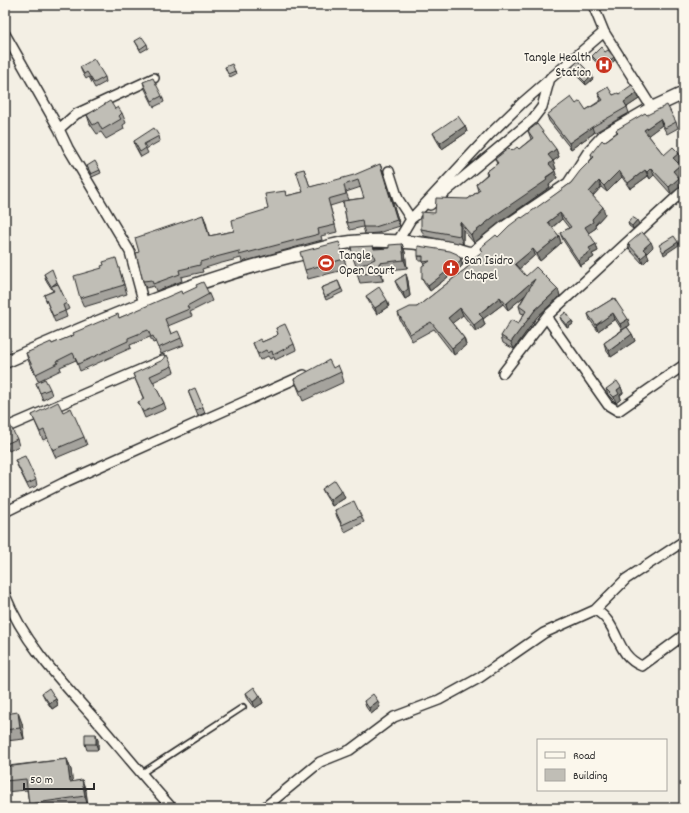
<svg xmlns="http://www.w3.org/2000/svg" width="689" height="813" viewBox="0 0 689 813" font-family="Dekko,sans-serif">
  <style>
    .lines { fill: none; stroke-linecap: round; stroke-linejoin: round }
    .lane-casing { stroke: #2b2b2b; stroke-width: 8 }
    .street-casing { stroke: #2b2b2b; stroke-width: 12 }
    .secondary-casing { stroke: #2b2b2b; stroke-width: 15 }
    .lane { stroke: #fbf7ec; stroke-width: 4.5 }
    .street { stroke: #fbf7ec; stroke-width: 9 }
    .secondary { stroke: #fbf7ec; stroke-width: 12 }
    .wall { fill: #a5a39d; stroke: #2b2b2b; fill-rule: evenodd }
    .shaded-wall { fill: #86857f; stroke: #2b2b2b }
    .building { fill: #c0beb6; stroke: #2b2b2b }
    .labels { text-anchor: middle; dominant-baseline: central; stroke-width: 3.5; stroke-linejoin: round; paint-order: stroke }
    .poi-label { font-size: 13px; fill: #2b2b2b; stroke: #fbf7ec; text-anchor: start }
  </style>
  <rect width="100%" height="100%" fill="#f3efe4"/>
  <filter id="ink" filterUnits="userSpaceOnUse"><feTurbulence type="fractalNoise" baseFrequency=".025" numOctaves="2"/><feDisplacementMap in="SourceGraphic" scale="8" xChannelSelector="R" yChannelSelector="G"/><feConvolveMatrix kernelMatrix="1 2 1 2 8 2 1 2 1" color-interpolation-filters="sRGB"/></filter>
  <g filter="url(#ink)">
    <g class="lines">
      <g class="lane-casing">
        <path id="lane" d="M142,773L243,707"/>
      </g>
      <g class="street-casing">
        <path id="street" d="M593,5L604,32L652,108
          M5,34L59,129
          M389,171L398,199L411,219L490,134L522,103L604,32
          M430,205L532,120L542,107L550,78
          M398,241L411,219L415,216
          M460,275L469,265L471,254
          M144,304L130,252L68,148L59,129L76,114L154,78
          M547,316L549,321L608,405L618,411L684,365
          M503,373L547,316L684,190
          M5,428L163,360
          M5,512L63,483L304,375
          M5,595C25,646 67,687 102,727C125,754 148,782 172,808
          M595,610C620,623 614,655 642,666L684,635
          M264,808L320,762L350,750L394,717L439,700L479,678L544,633L595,610L626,579L684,541"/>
      </g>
      <g class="secondary-casing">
        <path id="secondary" d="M5,362C98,321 193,280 292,256C311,252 332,244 351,242C385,239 418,242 451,248C458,249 468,255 474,252L504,228L569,184L591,150L604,136L652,108L684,93"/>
      </g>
      <use href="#lane" class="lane"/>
      <use href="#street" class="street"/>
      <use href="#secondary" class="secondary"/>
    </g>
    <path class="wall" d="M135,41L147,44L148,48L141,52Z
      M605,52L615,60L604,70L593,59L592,56Z
      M80,67L105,77L106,82L95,88L89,77L86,79L82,72Z
      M225,67L235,71L236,74L230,77Z
      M571,68L593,79L586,85L572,71Z
      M143,82L162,96L164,102L154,107L145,89Z
      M598,93L613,95L619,94L639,99L627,107L629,113L594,133L571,149L549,121L547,115L576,104L586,110L601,100Z
      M115,109L122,113L126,123L123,125L124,129L106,139L101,132L97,134L90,124L87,115Z
      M647,115L676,122L678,128L667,134L662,125L648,135L664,155L681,160L678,163L683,172L678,176L682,185L671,194L654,175L650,179L648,176L630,189L622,177L607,192L601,187L593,196L605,214L595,225L596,228L588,233L598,251L592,254L594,257L580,266L563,240L560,233L569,228L562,219L552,228L559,236L561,243L540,261L535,255L519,269L526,276L558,289L560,296L537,317L514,349L503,343L501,336L518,324L524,314L521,313L519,306L524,296L508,310L503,304L483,319L485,325L476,332L463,315L452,323L464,338L466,345L454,355L434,329L412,341L400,320L398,313L417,307L468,267L482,252L480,248L498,237L571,183L592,158L591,154L604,142L617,132L616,130Z
      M465,126L467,132L442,149L436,139L433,133Z
      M528,131L556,149L559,157L553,161L556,169L554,170L557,178L549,185L550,187L500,222L474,243L463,230V244L424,236L421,229L435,213L468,199L478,191L476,184L487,174L486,172L497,164L495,159L519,149L531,139Z
      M159,136L160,141L146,149L148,153L141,157L135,146L134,141Z
      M87,166L100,170L101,173L92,177Z
      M304,169L310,187L383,171L400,226L378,233L365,234L363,227L350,230L347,223L343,202L330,206L337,232L321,236L322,240L242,262L241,258L218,264L202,269L203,272L181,277L182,281L156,291L154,286L146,288L143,281L139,252L203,215L209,236L234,231L268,209L285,191L286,196L303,192ZM361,187L364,198L349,200L346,192Z
      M628,223L639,224L633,229L629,226Z
      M402,244L405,252L407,268L382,271L383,281L360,283L357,274L362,265L356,266L353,258L373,246L375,249L389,248Z
      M628,244L653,247L647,253L649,258L643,264L630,250Z
      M342,251L347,269L308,279L305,270Z
      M418,256L461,259L462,263V266L430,291L424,283L422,278L424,265L423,261H419Z
      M119,268L127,294L84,307L80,298Z
      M44,274L58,285L69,309L65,311L67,317L55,322L44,295L53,291L46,280Z
      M406,274L408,281L410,296L405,299L398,288L395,281Z
      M338,281L343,292L326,300L321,288Z
      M182,294H209L212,301L190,312L192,316L168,326L171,334L181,338L184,345L161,354L156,342L153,343L150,337L130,345L131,348L80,371L76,360L60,367L61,370L38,381L28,360L26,353L52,344L119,318Z
      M366,296L389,306L377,314L369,302Z
      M614,298L630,325L627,327L632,334L635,341L611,357L606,350L604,343L622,330L615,319L598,331L590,320L588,314Z
      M560,317L572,321L573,324L567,328L561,320Z
      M276,328L294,344L296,350L275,360L274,357L270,359L268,356L260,360L253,343L262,342L276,336L278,334Z
      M172,366L174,372L153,382L164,403L166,409L145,418L138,402L144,400L133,374Z
      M333,368L341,372L344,382L303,401L294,379Z
      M36,383L50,389L52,395L43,400Z
      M621,387L623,393L620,395L621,399L616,403L608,395L606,389Z
      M188,391L203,407L205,413L198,416Z
      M63,412L84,437L87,445L56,458L47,438L43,440L32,415Z
      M5,426L17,439L19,446L9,451L5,442Z
      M5,460L7,466L5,467Z
      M15,460L36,480L37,486L29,489L17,465Z
      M5,486L8,495L5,496Z
      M322,489L345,498L332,506L325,495Z
      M335,510L361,516L364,522L345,532L337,517Z
      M42,693L56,699L58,705L52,709L45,699Z
      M246,693L260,696L263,703L255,708L248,699Z
      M364,701L380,707L371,714L366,707Z
      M5,714L22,723L24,739L6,741L8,766L67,759L71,770L72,782L82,780L86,791L88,807L79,808H31L29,804L27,790L5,792Z
      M98,740V750H87L85,744Z"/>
    <path class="shaded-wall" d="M614,57L615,60L604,70L603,67Z
      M592,75L593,79L586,85L585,82Z
      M637,93L639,99L627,107L624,102Z
      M660,119L662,125L646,137L644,130Z
      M465,126L467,132L442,149L440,143Z
      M592,127L594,133L571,149L569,143Z
      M556,149L559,157L553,161L556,169L552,171L549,164L548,155Z
      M679,153L681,160L676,164L673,158Z
      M380,164L383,171L400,226L397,220Z
      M680,165L683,172L676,178L673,171Z
      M651,168L654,175L650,179L647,172Z
      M645,170L648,176L630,189L628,183Z
      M555,171L557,178L549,185L550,187L500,222L474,243L471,235L497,214Z
      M619,171L622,177L607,192L604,186Z
      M679,178L682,185L671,194L669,187Z
      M599,181L601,187L591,198L589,192Z
      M603,207L605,214L595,225L596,228L587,234L585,227Z
      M560,213L562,219L550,229L548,222Z
      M203,215L206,222L211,243Z
      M637,220L639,224L633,229L632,226Z
      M460,222L463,230V244L460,236Z
      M559,236L561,243L540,261L537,254Z
      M651,242L653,247L647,253L649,258L643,264L641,258L643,249Z
      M678,242L679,245L664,255L663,252Z
      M402,244L405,252L407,268L404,260Z
      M596,244L598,251L592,254L594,257L580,266L578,260L589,248Z
      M533,249L535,255L518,270L515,264Z
      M461,259L462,263V266L430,291L428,286Z
      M379,263L382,271L383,281L380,273Z
      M406,274L408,281L410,296L405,299L403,293Z
      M535,279L537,285L508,310L506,304Z
      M57,282L60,288L52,286Z
      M558,289L560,296L537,317L514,349L511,342L535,310Z
      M500,297L503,304L483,319L485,325L476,332L474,325L479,314Z
      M387,300L389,306L377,314L375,308Z
      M460,308L463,315L450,325L448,318Z
      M613,313L615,319L598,331L596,325Z
      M628,319L630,325L622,330L620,324Z
      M572,321L573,324L567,328L566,325Z
      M632,334L635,341L611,357L609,351Z
      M464,338L466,345L454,355L452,348Z
      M621,387L623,393L620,395L621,399L616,403L614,397L617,390Z
      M342,491L345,498L332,506L330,500Z
      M260,696L263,703L255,708L253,702Z
      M56,699L58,705L52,709L49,703Z
      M378,701L380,707L371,714L369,708Z
      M18,712L22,723L24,739L20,728Z
      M96,734L98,740V750L96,744Z
      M5,738L6,741L9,777L5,767Z
      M67,759L71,770L74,792L70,782Z
      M82,780L86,791L88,807L85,796Z"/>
    <path class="building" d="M142,37L147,44L140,49L135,41Z
      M601,47L605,52L608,50L614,57L603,67L592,56Z
      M94,59L105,77L94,83L87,72L84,74L80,67Z
      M578,61L592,75L585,82L571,68Z
      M232,64L235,71L228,74L225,67Z
      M153,78L162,96L152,101L143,82Z
      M632,85L637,93L624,102L627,107L592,127L569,143L547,115L571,97L576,104L580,101L586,110L603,100L598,93L608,87L613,95L618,93L619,94Z
      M110,101L115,109L118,107L122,113L119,116L121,119L102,130L98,122L93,125L87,115Z
      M667,105L676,122L665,128L660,119L644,130L664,155L673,147L679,153L673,158L680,165L673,171L679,178L669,187L651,168L647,172L645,170L628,183L619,171L604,186L599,181L589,192L603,207L592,219L593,222L585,227L596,244L589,248L591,251L578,260L560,233L571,227L560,213L548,222L559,236L537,254L533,249L515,264L526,276L536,267L558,289L535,310L511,342L501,336L511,320L518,324L526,311L519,306L535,279L506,304L500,297L479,314L483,318L474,325L460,308L448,318L464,338L452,348L431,322L410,334L398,313L410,307H417L468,267L471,260L483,251L480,248L496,235L498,237L509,226L521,217L522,218L571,183L580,171L594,157L591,154L602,140L604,142L618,132L616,130L645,113L647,115Z
      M458,116L465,126L440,143L433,133Z
      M684,119V124L682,121Z
      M537,124L556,149L548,155L553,161L549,164L555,171L546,177L547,180L497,214L471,235L460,222V236L421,229V212L435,213L436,198L468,199L480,190L476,184L488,174L486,172L498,163L495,159L509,148L512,151L517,147L519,149L533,138L528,131Z
      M154,128L159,136L144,144L146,148L140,152L134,141Z
      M95,161L100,170L91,174L87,166Z
      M380,164L397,220L375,227H363L362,220L347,223L343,201L364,198L358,180L344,185L346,194L328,199L335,225L318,229L319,234L239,255V251L216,257L200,262V265L179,270L180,274L153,284L152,280L143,281L136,253L139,252L135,238L203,215L209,236L234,231L232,220L268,209L265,194L285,191L286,196L303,192L296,171L304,169L310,187L354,175Z
      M632,217L637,220L632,226L628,223Z
      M642,232L651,242L643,249L647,253L641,258L628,244Z
      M674,236L678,242L663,252L659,245Z
      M339,242L344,259L305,270L300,252Z
      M402,244L404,260L379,263L380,273L357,274V267L375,259L373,253L353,258L351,247L373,246L374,249L389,248V245Z
      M418,246L450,251L457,254L461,259L460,261L428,286L422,278V266L430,261L423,262V256H418Z
      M116,258L124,285L80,298L74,276L102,268L101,266L104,265L103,262Z
      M52,269L57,282L52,286L58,284L67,303L63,305L65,311L53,316L44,295L54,291L44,274Z
      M406,274L408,289L403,293L395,281Z
      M338,281L341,289L325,297L321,288Z
      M203,282L209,294L187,306L189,309L165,319L171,334L178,331L181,338L158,348L153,336L151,337L148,330L128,338V341L78,364L73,353L57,361L58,363L36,374L26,353L51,342L52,344L74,335L73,333L118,314L119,318L181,291L182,294L197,287L196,285Z
      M379,287L387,300L375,308L366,296Z
      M614,298L628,319L620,324L613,313L596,325L588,314Z
      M566,312L572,321L566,325L560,317Z
      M285,324L294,344L273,355L272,351L268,353L266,350L258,354L253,343L260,339L262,342L276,336L278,334L276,328Z
      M627,327L632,334L609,351L604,343Z
      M167,355L172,366L150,376L164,403L143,412L138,402L144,399L133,374L163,360Z
      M329,360L333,368L338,365L341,372L300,391L294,379Z
      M45,379L50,389L40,393L36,383Z
      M617,381L621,387L617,390L619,394L614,397L606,389Z
      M195,388L203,407L196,410L188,391Z
      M58,402L63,412L71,408L84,437L53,450L44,430L40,432L32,415Z
      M10,425L17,439L6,444L5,441V426Z
      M25,456L36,480L27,484L15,460Z
      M335,480L342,491L330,500L322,489Z
      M354,501L361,516L342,525L335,510Z
      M254,687L260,696L253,702L246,693Z
      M49,688L56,699L49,703L42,693Z
      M373,694L378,701L369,708L364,701Z
      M18,712L20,728L5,730V714Z
      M85,734H96V744H85Z
      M67,759L70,782L82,780L85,796L29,804L26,779L5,781V762V767Z
      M161,802L166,808H155Z"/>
  </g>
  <defs>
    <g id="hospital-disc" transform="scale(0.9)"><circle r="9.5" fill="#c8321e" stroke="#fbf7ec"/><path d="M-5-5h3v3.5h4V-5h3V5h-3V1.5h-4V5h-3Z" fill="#fff"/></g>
    <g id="stadium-disc" transform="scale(0.9)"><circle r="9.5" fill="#c8321e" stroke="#fbf7ec"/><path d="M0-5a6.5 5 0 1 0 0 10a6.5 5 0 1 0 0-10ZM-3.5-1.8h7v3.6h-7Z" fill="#fff"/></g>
    <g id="church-disc" transform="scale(0.9)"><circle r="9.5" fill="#c8321e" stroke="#fbf7ec"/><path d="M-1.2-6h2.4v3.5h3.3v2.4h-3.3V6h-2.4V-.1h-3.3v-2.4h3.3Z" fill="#fff"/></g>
  </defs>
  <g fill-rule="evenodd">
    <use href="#hospital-disc" x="604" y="65"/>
    <use href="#stadium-disc" x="326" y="263"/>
    <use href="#church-disc" x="451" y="268"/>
  </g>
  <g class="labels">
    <g class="poi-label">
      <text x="591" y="58" text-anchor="end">Tangle Health<tspan x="591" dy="15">Station</tspan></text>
      <text x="339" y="256">Tangle<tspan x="339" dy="15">Open Court</tspan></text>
      <text x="464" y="261">San Isidro<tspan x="464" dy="15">Chapel</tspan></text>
    </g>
  </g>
  <rect width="689" height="813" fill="none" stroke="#fbf7ec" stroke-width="20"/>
  <rect x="10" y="10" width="669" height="793" fill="none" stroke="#2b2b2b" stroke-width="1.5" filter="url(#ink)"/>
  <rect x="537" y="739" width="130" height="52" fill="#fbf7ec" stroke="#a8a59f"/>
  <rect x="545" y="752" width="20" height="6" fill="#fbf7ec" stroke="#a8a59f"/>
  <text x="573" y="759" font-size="12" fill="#2b2b2b">Road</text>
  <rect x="545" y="769" width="20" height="12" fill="#c0beb6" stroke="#a8a59f"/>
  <text x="573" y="779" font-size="12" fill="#2b2b2b">Building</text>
  <path d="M24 783v6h70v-6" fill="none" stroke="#2b2b2b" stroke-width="2"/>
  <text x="30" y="783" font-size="12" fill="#2b2b2b" stroke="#fbf7ec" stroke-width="3" paint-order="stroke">50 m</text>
</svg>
